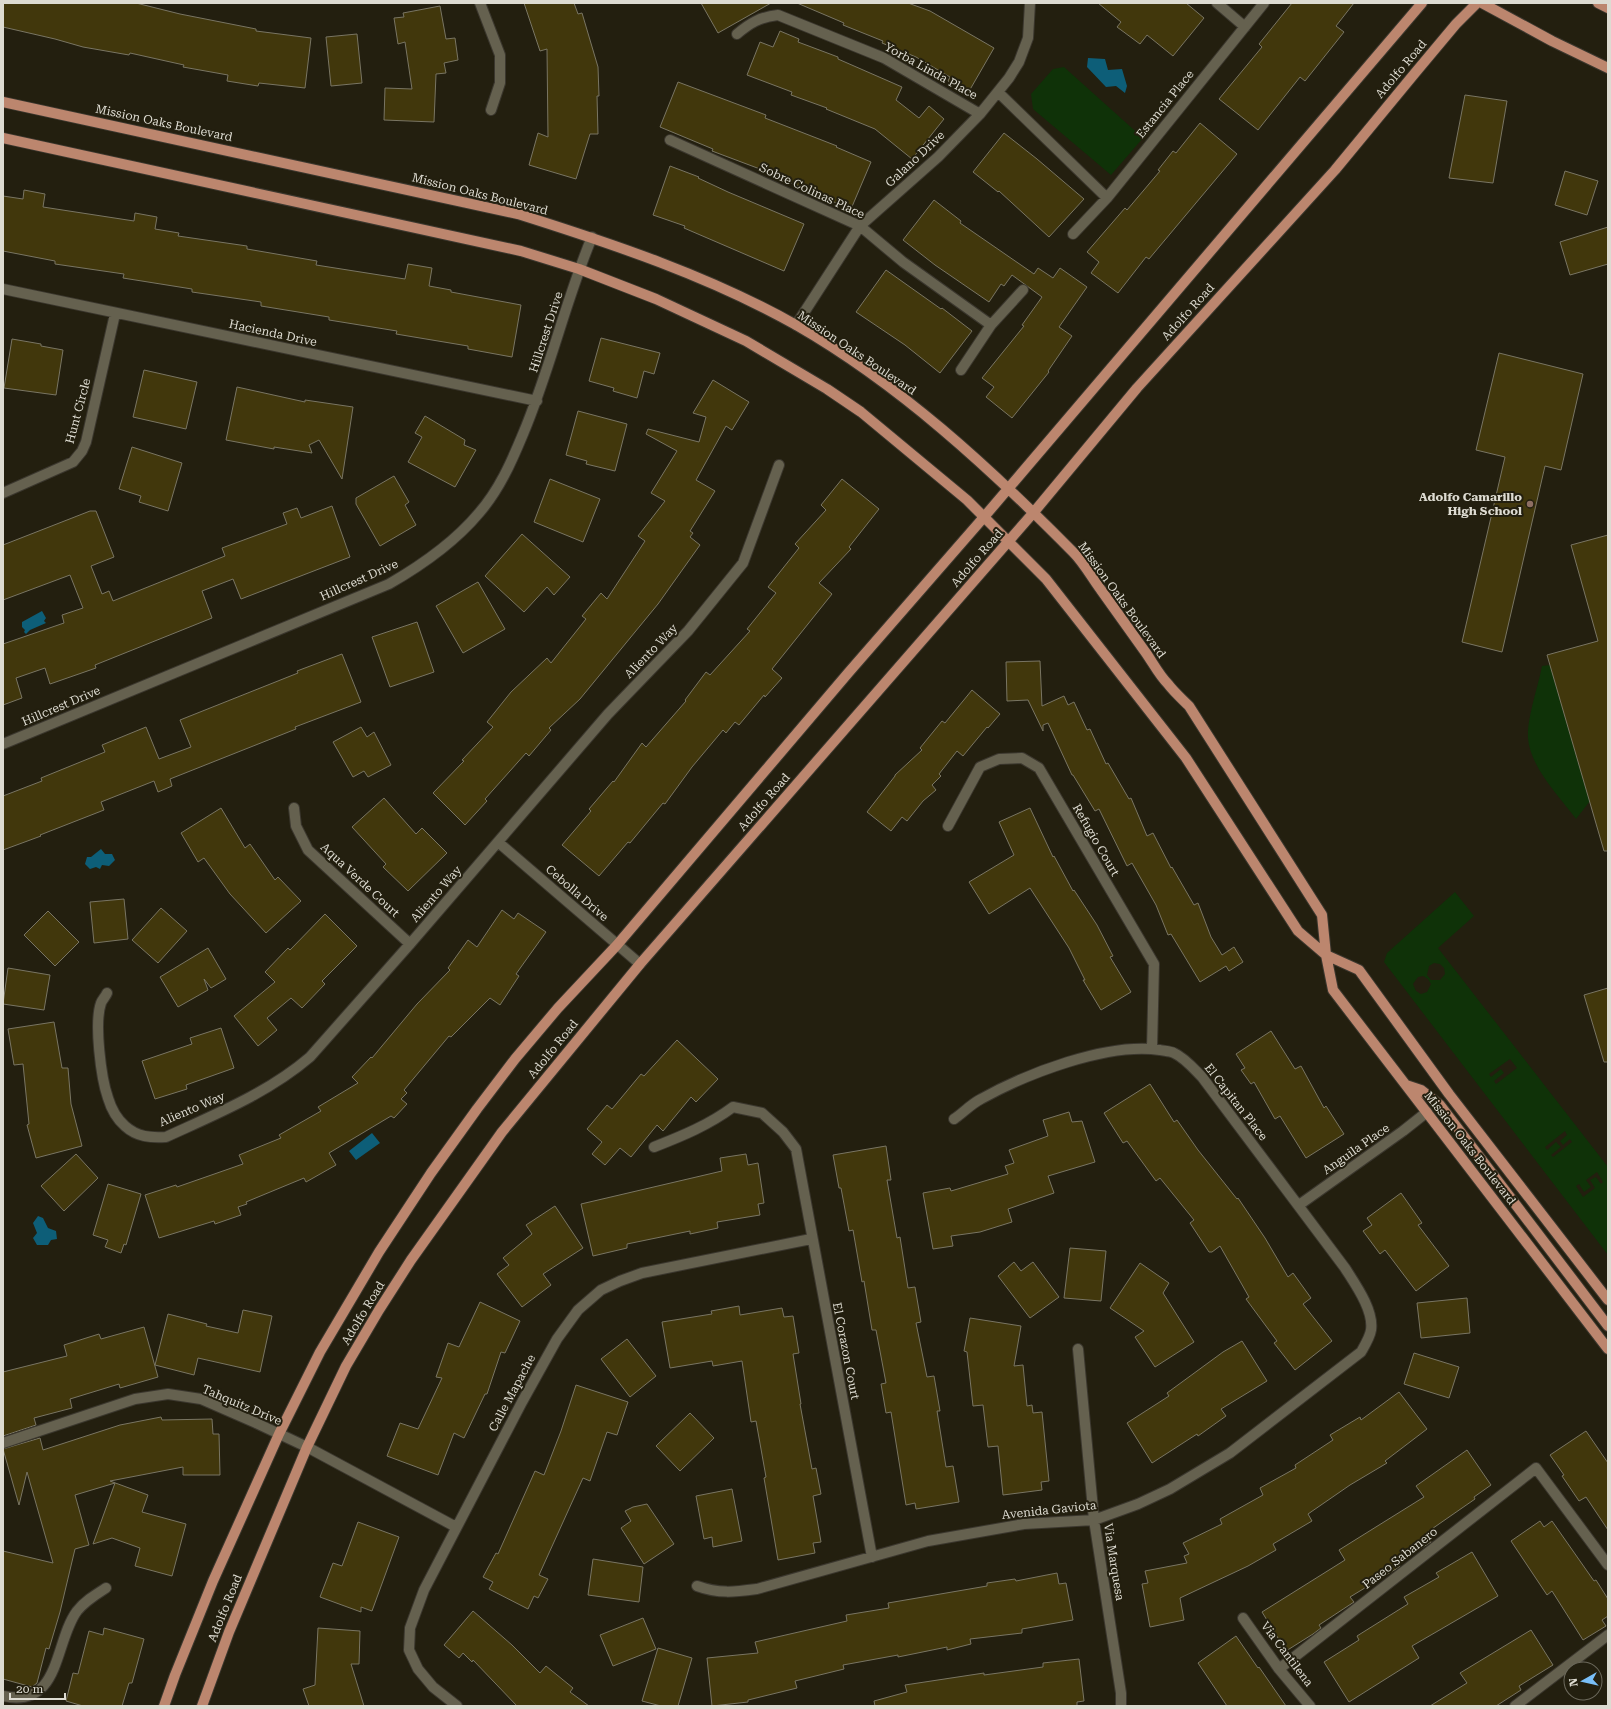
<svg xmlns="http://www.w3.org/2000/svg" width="1611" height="1709" viewBox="0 0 1611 1709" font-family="'Roboto Serif',serif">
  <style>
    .green { fill: #0f3208; fill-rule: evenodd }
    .water { fill: #0d5e78 }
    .building { fill: #41370c; stroke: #797563 }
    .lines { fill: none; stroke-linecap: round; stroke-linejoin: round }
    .minor-casing { stroke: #3b372e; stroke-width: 12 }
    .major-casing { stroke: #3b372e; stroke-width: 12 }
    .minor { stroke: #65614f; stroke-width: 10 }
    .major { stroke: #bc866e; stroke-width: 10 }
    .education-dot { fill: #8d6e63; stroke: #231f0f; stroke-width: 1.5 }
    .labels { text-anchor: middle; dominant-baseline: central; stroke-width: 4; stroke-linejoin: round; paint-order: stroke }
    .street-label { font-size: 12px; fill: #dddbd1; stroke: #231f0f }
    .poi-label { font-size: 12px; font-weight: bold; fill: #dddbd1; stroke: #231f0f; text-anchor: end }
  </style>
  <rect width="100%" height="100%" fill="#231f0f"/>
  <path class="green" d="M1064,67L1143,138L1111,175L1033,109L1031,94L1053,69Z
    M1550,665L1590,801L1576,819C1559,796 1530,767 1528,738C1527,718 1538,687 1542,666Z
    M1455,892L1474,916L1438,948L1608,1167V1255L1384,962L1387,953ZM1434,963L1440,964L1444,968L1445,974L1440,980H1431L1427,975L1429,966ZM1423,976L1428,979L1431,984L1427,992L1421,994L1416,991L1413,984L1418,977ZM1510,1059L1517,1068L1496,1084L1494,1081L1504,1073L1501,1069L1491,1077L1489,1074ZM1565,1131L1567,1135L1560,1141L1563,1145L1570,1139L1572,1142L1553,1157L1551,1155L1561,1147L1556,1142L1547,1150L1545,1147ZM1597,1172L1603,1182L1601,1184L1596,1177L1590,1180L1595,1188L1583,1197L1576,1186L1579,1184L1584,1192L1591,1187L1586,1180Z"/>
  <path class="water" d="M1088,58L1105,59L1108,70L1122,69L1127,86L1125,93L1116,86L1106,87L1087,67Z
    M42,611L46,618L44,621L46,623L30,630L26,634L24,632L25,630L22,627V622Z
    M101,849L105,854H112L115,860L109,866L102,865L100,869L96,867L90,869L85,864L87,857H91Z
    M372,1133L380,1143L356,1160L349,1151Z
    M38,1216L43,1218L48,1228L56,1231L57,1239L51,1240L48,1245H37L33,1238L37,1233L33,1223Z"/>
  <path class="building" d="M3,3H136L180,14L256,29V31L311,38L305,88L259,83L258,86L227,81L228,75L183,67L184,65L130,53L129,55L83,47L55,39L3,27Z
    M524,3H574L578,14L582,13L598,67L599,96H597L598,134H590L576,179L529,165L538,133L548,137L547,49L540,51Z
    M701,3H771L718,33Z
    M797,3H908L930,11L994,48L968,93L948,81L950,77L916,57L882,43L883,41L843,25L844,23Z
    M1098,3H1186L1204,18L1173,56L1147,35L1140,44L1117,27L1121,22Z
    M1292,3H1354L1336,26L1344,32L1305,81L1300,77L1258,130L1219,99L1262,47L1259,44Z
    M440,6L446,39L455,38L458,60L444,63L446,73L436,74L434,122L384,120L385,88L412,89L405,42L398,44L394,18L404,17L403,13Z
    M780,31L799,39L798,42L838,57V59L902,87L896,100L919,118L929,106L944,119L912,159L875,129L826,109L827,108L791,95L792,92L747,75L760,42L773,47Z
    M357,34L362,83L331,86L326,37Z
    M678,82L766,115L765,118L837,146L836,147L871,162L851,209L822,197L823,195L760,171V169L712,151L713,149L660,127Z
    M1465,95L1507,101L1493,183L1449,178Z
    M1200,123L1237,154L1149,259L1146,257L1118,293L1091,273L1099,262L1087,252L1125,208L1127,210L1160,171L1158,170L1173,151L1176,153Z
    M1004,133L1037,159L1084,199L1049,237L999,191L998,192L973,172Z
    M670,166L699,177L698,178L728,192L804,224L784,271L684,228L685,226L653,215Z
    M1565,171L1598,181L1587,215L1555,205Z
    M24,190L45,194L43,207L134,221L135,213L157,217L155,229L179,233L178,236L247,246V249L317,261L316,265L405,279L408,264L432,268L429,286L451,290V292L521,305L512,357L468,349V346L396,334L397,331L329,320V317L261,306V302L192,292V289L123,278L124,274L55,264V261L3,251V196L23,199Z
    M934,200L961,221L960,223L1034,274L1038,268L1053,278L1060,268L1087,287L1059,327L1072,336L1048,371L1049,372L1012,418L986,397L994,387L982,378L1024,326L1022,325L1042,297L1012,275L1004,286L1001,284L989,302L935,265L903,240Z
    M1608,227V264L1570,275L1560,242Z
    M886,270L941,309L942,308L972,331L940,373L905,345L856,312Z
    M601,338L660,353L654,374L644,371L637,398L613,391L614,388L589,381Z
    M12,339L41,344V346L63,350L56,395L4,388Z
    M1499,353L1583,374L1561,470L1545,466L1502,652L1462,642L1505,457L1476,450Z
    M144,370L197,382L186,429L133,417Z
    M713,380L749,402L732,430L726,426L696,480L715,491L690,531L693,533L690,537L700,545L658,604L580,699L549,728L551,730L529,756L526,753L485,799L487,801L465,825L433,793L464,761L462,760L493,727L487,722L511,692L547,658L551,663L586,619L582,616L601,593L607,599L645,541L638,536L665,501L651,493L677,451L646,434L648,429L699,442L706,417L693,413Z
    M237,387L305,402V400L353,407L342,479L319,440L309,445L312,453L274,447V449L226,440Z
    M578,411L627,424L615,471L586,464L587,461L566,455Z
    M425,416L465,440L464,445L476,450L455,487L408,462L422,437L415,433Z
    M132,447L182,463L168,511L139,502L141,496L119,489Z
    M394,476L409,502L405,505L416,525L380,546L356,504V498Z
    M550,479L600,499L583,542L534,522Z
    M842,479L879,509L849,547L851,549L819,583L832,594L772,669L782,678L765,697L764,695L739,725L735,722L726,733L723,730L692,767L665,804L663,803L630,843L628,842L599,876L562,845L591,811L589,809L613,781L614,782L642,743L646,747L686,701L685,700L706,672L710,675L750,631L747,629L776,593L768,587L799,548L795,544L826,510L821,505Z
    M332,506L350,557L241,599L233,579L202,591L212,618L95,665L96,668L50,684L45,668L16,678L22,698L3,705V644L64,623L62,615L83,608L70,575L3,600V545L90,511H96L114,557L91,566L102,594L109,591L113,601L225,556L222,548L287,524L283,513L297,508L301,518Z
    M522,534L570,577L554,595L547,587L524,612L485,576Z
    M1608,535V851H1604L1547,655L1598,641L1571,545Z
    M478,582L505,629L463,653L436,606Z
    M417,622L434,672L390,687L372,637Z
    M342,654L361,702L295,727L296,729L170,779L172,786L158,792L154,781L101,802L104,810L40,835L41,836L3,850V796L42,781L41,778L105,752L102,745L146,727L159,759L191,747L180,720L298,673L297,671Z
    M1040,661L1042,706L1064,696L1068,705L1074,702L1087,730L1090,729L1106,764L1108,763L1129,799L1131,798L1147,836L1153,833L1171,868L1172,867L1194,905L1198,903L1211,937L1222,955L1234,947L1243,962L1229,971L1226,966L1200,982L1171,934L1168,935L1156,905L1132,863L1127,866L1099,809L1095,811L1073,775H1072L1048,723L1043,725V731L1028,700L1007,701L1006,662Z
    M972,690L1000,714L988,728L987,727L963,756L957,751L939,774L941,776L932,785L936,790L923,801L907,821L902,817L891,831L867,812L895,776V775L922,750L920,748L942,721L945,723Z
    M361,727L367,737L374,732L391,765L368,777L364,771L353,777L333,742Z
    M384,798L416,834L422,828L447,853L408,891L383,867L386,864L352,827Z
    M221,808L245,848L250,844L275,880L278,877L301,901L266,933L230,894L204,858L198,862L181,833Z
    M1030,808L1053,857L1054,856L1073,891L1074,890L1097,925L1113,956L1110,957L1131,992L1101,1010L1083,980H1085L1069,948L1030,888L989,914L969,882L1014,855L999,822Z
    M124,899L128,939L94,943L90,902Z
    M161,908L187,931L158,963L132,940Z
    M502,910L514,919L518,913L546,932L516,974L519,976L500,1005L490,998L451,1037L449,1036L404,1090L407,1093L401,1099L407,1104L394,1118L391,1116L329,1153L336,1165L306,1182L304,1178L246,1202L247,1204L238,1207L241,1215L215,1224L214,1221L159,1238L145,1195L176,1185L177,1187L243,1164L239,1155L281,1138L279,1135L321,1111L318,1107L358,1083L352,1077L371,1057L372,1058L417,1004L450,970L448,968L468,940L477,947Z
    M48,911L79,942L55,966L24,935Z
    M325,914L357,946L322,981L325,984L302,1008L291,998L267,1018L277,1030L258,1046L234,1016L275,982L265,972L288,948L290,950Z
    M208,948L226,979L211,988L204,979L208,990L178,1007L160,977Z
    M8,968L50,975L44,1010L3,1004Z
    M1608,988V1062H1604L1584,995Z
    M54,1022L62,1068H68L71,1104L82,1146L36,1158L27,1125L29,1124L23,1064L14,1065L8,1029Z
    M221,1028L234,1068L186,1085L187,1089L155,1099L142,1061L192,1044L190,1038Z
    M1271,1031L1295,1069L1301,1066L1324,1108L1326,1106L1344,1134L1306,1158L1280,1116L1275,1119L1254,1082L1251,1084L1241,1070L1245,1068L1236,1054Z
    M677,1040L718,1079L696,1102L691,1097L663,1131L657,1125L631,1157L620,1148L605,1165L592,1154L602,1142L587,1129L607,1105L612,1109L641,1074L644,1076Z
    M1150,1084L1174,1122L1177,1120L1198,1150L1237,1199L1238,1198L1265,1238L1288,1277L1293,1273L1311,1298L1303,1304L1332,1341L1295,1370L1274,1343L1277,1341L1246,1299L1249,1297L1220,1246L1212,1252H1209L1190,1223L1194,1220L1160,1178L1156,1181L1127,1141L1123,1143L1104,1113Z
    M1069,1112L1072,1122L1082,1121L1095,1162L1048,1176L1054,1193L1008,1209L1012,1222L980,1232L951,1236L953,1246L933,1249L923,1193L950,1188L951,1191L1008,1174L1005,1166L1014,1163L1009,1150L1048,1136L1043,1120Z
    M886,1146L891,1180H887L897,1238L900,1237L908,1288L915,1287L921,1322L916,1323L927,1377L934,1376L940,1411H937L946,1467L953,1466L959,1502L916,1509L915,1503L906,1505L891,1412L886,1413L881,1384L886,1383L876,1330H872L864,1281L862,1282L853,1230L849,1231L841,1188H839L833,1155Z
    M76,1154L98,1178L64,1211L41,1186Z
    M746,1154L748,1165L758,1163L764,1203L758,1204L760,1215L717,1222L718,1228L690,1234V1231L627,1244V1248L593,1256L581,1204L722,1171L720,1158Z
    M108,1184L141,1194L126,1245L124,1244L121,1253L105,1247L108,1240L93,1235Z
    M1401,1193L1422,1223L1418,1225L1449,1266L1416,1291L1385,1250L1380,1254L1363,1231L1372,1225L1367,1218Z
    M555,1206L583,1248L543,1274L551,1285L522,1307L497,1274L509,1265L503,1258L532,1234L526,1225Z
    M1070,1248L1106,1251L1101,1301L1064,1298Z
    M1014,1262L1021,1271L1033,1262L1059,1297L1030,1318L998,1276Z
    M1140,1263L1169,1283L1163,1293L1194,1342L1155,1367L1135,1337L1144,1331L1110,1308Z
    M1467,1298L1470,1333L1421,1338L1417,1303Z
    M480,1302L520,1321L505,1353L501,1352L487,1394H485L464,1438L454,1433L438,1475L387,1456L400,1423L418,1429L442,1378L436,1377L448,1343L459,1347Z
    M739,1306L740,1315L782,1308L784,1317L793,1316L799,1353L793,1354L801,1404H800L812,1469L816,1468L821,1494L813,1496L821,1542L813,1543L815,1553L778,1560L764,1478L766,1477L756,1421L751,1422L742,1361L713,1366L712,1361L670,1368L662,1322L712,1314L711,1311Z
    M243,1310L272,1316L260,1372L198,1358L194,1375L155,1365L168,1314L207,1324L206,1326L238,1333Z
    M970,1318L1021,1326L1014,1366L1023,1365L1027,1406L1032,1405L1033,1413L1042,1412L1049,1481L1041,1482L1042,1490L1003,1495L998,1446L988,1447L983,1405L973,1406L967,1352L964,1351Z
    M144,1327L158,1377L120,1388L119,1384L70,1399L72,1408L34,1418L36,1425L3,1436V1372L67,1356L64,1345L99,1334L101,1339Z
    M627,1339L656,1376L630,1397L601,1359Z
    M1242,1341L1267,1381L1221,1409L1226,1416L1198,1436L1197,1434L1152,1463L1127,1423L1169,1396L1167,1393L1223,1352Z
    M1414,1353L1459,1367L1449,1398L1404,1384Z
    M576,1385L628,1402L617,1435L607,1432L590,1481L583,1478L539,1575L548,1579L538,1598L534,1596L528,1609L489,1589L493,1582L483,1577L496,1553L498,1554L535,1471L544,1475L561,1431Z
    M1399,1392L1427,1429L1385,1461L1387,1463L1350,1485L1308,1514L1312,1521L1273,1544L1276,1550L1248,1566L1180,1598L1184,1620L1150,1627L1142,1584L1148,1583L1145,1571L1187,1563L1184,1556L1189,1554L1183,1543L1222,1524L1220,1519L1263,1495L1260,1488L1296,1468L1295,1465L1333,1440L1330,1435L1360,1417L1361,1420Z
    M690,1413L714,1438L680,1471L656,1446Z
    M161,1417L162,1420L212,1419L213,1434H219L220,1475H183V1467L110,1481L148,1495L142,1512L186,1524L172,1576L135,1566L140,1548L112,1538L93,1544L115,1483L75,1495L89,1545L75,1549L60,1612L49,1649L46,1648L37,1683L32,1687L3,1679V1551L53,1563L27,1472L19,1505L3,1449L40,1438L43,1450L120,1425Z
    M1586,1431L1608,1463V1530L1586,1497L1579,1501L1562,1476L1564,1475L1550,1455Z
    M1467,1450L1491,1485L1474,1497L1475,1499L1426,1533L1431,1542L1398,1563L1400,1566L1396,1569L1350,1597L1354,1602L1319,1625L1321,1628L1313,1634L1286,1651L1262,1612L1345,1560L1339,1550L1424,1497L1416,1486Z
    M732,1489L742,1541L713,1547L712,1537L704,1539L696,1496Z
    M647,1504L674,1544L644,1564L621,1528L631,1521L625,1511L633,1507Z
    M1540,1521L1544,1527L1552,1521L1594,1581L1596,1580L1608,1599V1616L1602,1620L1606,1626L1583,1640L1552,1591L1547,1595L1511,1541Z
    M358,1522L399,1537L372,1611L361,1607V1612L320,1597L333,1563L342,1566Z
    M1472,1552L1498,1596L1412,1646L1419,1658L1349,1702L1324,1662L1359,1640L1357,1636L1408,1604L1404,1597L1439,1577L1436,1573Z
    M593,1559L643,1567L639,1602L588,1595Z
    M1057,1573L1059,1584L1066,1583L1073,1620L1022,1629V1633L970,1639L971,1644L947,1650V1647L898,1657V1655L843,1665L844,1669L795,1681L797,1688L748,1700V1702L712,1706L707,1658L758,1653L755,1642L847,1621L846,1615L889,1608L888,1603L987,1586V1583L1015,1579L1016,1581Z
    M473,1611L512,1645L540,1673L546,1666L573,1688L570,1692L589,1706H517L473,1660L472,1662L463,1653L459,1658L444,1645Z
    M643,1618L656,1649L613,1666L600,1635Z
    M104,1628L144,1639L132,1683H129L122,1706H83L66,1701L73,1673L78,1674L89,1631L103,1635Z
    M318,1628L360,1631L359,1664H351L364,1706H309L303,1689L315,1685Z
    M1531,1630L1553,1665L1519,1686L1521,1690L1496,1706H1430L1467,1683L1460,1673Z
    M1236,1636L1258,1668L1259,1667L1286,1706H1227L1198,1663Z
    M658,1648L692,1658L678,1706H661L642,1701Z
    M1079,1659L1084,1701L1077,1702V1706H875L874,1701L907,1692L905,1685L984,1673V1675L1043,1667V1663Z"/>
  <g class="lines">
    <g class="minor-casing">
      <path id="minor" d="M480,3L500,55V83L491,110
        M1217,3L1245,27
        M737,34C750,23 760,17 778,15L884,58L980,114
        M998,92L1107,198
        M670,140L860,226L903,262L991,325
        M1073,234L1107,198L1264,3
        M3,289L537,401
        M796,325L860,226L938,157L980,114L1009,78L1019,62L1028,38L1030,3
        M961,370L991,325L1023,290
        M3,493L73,462L82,451L86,442L115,314
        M3,744L389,584C422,565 454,543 479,513C499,490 511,463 523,434C550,370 565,302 592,237
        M294,808L296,826L308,850L410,944
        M948,826L980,767L999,759L1022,758L1039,768L1154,964L1152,1049
        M498,842L640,964
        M107,993C106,996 102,1000 101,1003C94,1023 101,1078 108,1098C111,1108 117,1119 125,1126C137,1137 151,1138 166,1137C216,1114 268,1093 310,1057L410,944L608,714L688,631L743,563L779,465
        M654,1147C682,1136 709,1125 733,1107L762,1113L783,1132L796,1149L872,1557
        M1299,1205L1403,1131L1427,1112
        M1078,1349L1094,1520L1121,1693V1706
        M3,1443L135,1399L168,1394L201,1399L256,1423L307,1447L456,1527
        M697,1586C719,1594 734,1592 757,1589L928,1541L1024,1524L1094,1520L1138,1504L1170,1489L1230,1453L1361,1352C1365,1345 1370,1337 1371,1330C1374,1310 1355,1284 1345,1268L1202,1077C1194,1069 1185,1058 1174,1053C1170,1051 1164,1051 1160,1050C1107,1042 1026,1074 981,1099C971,1104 963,1113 954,1119
        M1243,1618L1279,1669L1310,1706
        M1279,1669L1536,1468L1608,1565
        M3,1696C61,1709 54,1642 77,1611C85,1601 95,1595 106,1588
        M457,1706L433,1687L418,1669L409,1650L410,1628L424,1590L522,1402L557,1339L578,1310L601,1290L620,1281L642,1273L811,1239
        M1515,1706L1608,1635"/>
    </g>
    <g class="major-casing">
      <path id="major" d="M1482,3L1552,41L1608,68
        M1598,3L1608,8
        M3,102L518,214C613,244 709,276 796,325C899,384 990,468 1073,552C1084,563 1092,578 1101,590C1116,611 1131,632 1146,653C1153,663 1159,675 1168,684C1174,692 1182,699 1189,706L1322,915L1326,955L1333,990L1608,1349
        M3,138L521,251L579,269L656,299L746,341L827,389L861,412L967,500L1046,579L1186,758L1298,931L1326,955L1359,970L1449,1094L1608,1300
        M1406,1085L1421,1090L1440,1105L1608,1326
        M164,1706L175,1675L213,1581L279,1434L320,1352L379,1252L431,1173L477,1109L515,1059L558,1008L617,945L849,672L984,517L1422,3
        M202,1706L229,1632L307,1447L346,1366L379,1310L411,1260L502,1132L640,964L1034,512L1137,388L1335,170L1415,73L1456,24L1477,3"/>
    </g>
    <use href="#minor" class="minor"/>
    <use href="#major" class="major"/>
  </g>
  <circle class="education-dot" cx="1530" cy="504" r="4"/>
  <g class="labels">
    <g class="street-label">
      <text transform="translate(1401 69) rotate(-50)">Adolfo Road</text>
      <text transform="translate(931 71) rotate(29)">Yorba Linda Place</text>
      <text transform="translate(1165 104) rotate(-51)">Estancia Place</text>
      <text transform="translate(164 123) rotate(12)">Mission Oaks Boulevard</text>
      <text transform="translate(915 159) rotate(-43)">Galano Drive</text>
      <text transform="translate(812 191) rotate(25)">Sobre Colinas Place</text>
      <text transform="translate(480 194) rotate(14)">Mission Oaks Boulevard</text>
      <text transform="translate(1188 312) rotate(-48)">Adolfo Road</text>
      <text transform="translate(546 332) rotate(-72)">Hillcrest Drive</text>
      <text transform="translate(273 333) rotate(12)">Hacienda Drive</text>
      <text transform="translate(857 353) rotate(34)">Mission Oaks Boulevard</text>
      <text transform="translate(78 411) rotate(-75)">Hunt Circle</text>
      <text transform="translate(977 558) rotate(-49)">Adolfo Road</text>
      <text transform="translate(359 580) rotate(-24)">Hillcrest Drive</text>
      <text transform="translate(1122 600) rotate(54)">Mission Oaks Boulevard</text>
      <text transform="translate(651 651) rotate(-46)">Aliento Way</text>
      <text transform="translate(61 706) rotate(-23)">Hillcrest Drive</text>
      <text transform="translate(764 802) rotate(-49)">Adolfo Road</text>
      <text transform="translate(1096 840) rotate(60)">Refugio Court</text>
      <text transform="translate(360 880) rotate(43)">Aqua Verde Court</text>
      <text transform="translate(577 893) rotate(41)">Cebolla Drive</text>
      <text transform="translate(436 894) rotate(-49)">Aliento Way</text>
      <text transform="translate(553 1049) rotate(-51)">Adolfo Road</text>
      <text transform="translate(1236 1102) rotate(52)">El Capitan Place</text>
      <text transform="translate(192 1109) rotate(-23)">Aliento Way</text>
      <text transform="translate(1470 1148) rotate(52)">Mission Oaks Boulevard</text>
      <text transform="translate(1356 1149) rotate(-35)">Anguila Place</text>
      <text transform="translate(363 1313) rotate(-59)">Adolfo Road</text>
      <text transform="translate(846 1351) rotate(79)">El Corazon Court</text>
      <text transform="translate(512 1393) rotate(-62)">Calle Mapache</text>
      <text transform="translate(242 1405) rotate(23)">Tahquitz Drive</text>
      <text transform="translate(1049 1510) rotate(-6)">Avenida Gaviota</text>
      <text transform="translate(1400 1558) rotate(-38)">Paseo Sabanero</text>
      <text transform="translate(1114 1562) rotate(81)">Via Marquesa</text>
      <text transform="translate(225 1608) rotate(-68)">Adolfo Road</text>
      <text transform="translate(1287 1654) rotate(53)">Via Cantilena</text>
    </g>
    <g class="poi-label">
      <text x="1522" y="497">Adolfo Camarillo<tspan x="1522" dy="14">High School</tspan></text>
    </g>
  </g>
  <rect width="1611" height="1709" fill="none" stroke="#dddbd1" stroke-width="8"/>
  <g transform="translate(1583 1681) rotate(262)"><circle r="19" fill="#231f0f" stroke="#6d6a5d"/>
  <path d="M0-3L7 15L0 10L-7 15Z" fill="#79bff8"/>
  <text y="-6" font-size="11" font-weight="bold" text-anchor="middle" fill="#dddbd1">N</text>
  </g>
  <path d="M10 1693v6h55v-6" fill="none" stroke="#dddbd1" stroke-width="2"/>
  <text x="16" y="1693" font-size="12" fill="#dddbd1" stroke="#231f0f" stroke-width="3" paint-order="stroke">20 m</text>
</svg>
